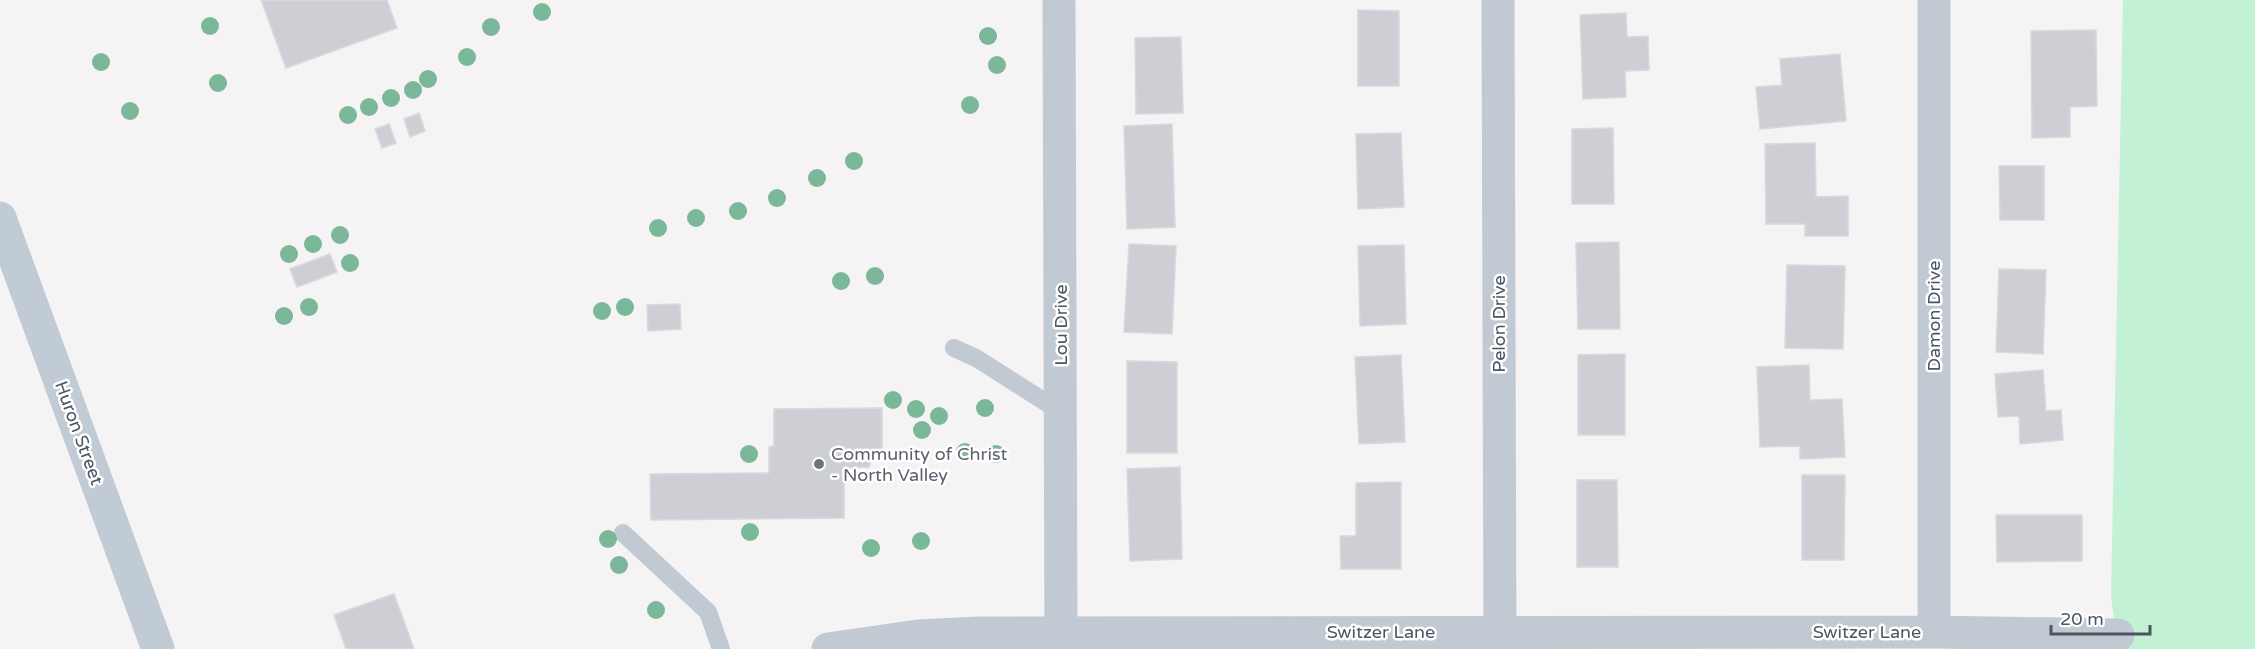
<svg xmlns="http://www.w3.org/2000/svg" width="2255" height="649" viewBox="0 0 2255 649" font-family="'Varela Round',sans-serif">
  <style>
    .green { fill: #c3f1d5 }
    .building { fill: #cdcfd5; stroke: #d7d9de; stroke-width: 1.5 }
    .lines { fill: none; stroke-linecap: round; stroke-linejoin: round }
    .lane { stroke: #c1cad2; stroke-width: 18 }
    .street { stroke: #c1cad2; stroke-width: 33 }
    .secondary { stroke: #c1cbd6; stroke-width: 33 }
    .tree { fill: #7bb799 }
    .worship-dot { fill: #6b7280; stroke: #fff; stroke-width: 2 }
    .labels { text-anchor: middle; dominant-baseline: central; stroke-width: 5; stroke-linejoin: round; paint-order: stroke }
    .street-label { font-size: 18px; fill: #4a5661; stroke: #fff }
    .worship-label { font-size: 18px; fill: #5b616d; stroke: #fff; text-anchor: start }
  </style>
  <rect width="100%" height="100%" fill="#f5f3f3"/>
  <path class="green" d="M2123,0H2255V649H2118L2111,596Z"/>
  <path class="building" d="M261,0H387L397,28L286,68Z
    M1358,10L1399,11V86H1358Z
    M1626,13L1627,37L1648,36L1649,70L1625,71L1626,97L1583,99L1580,15Z
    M2096,30L2097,106L2070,107V137L2032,138L2031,31Z
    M1181,37L1183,113L1136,114L1135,38Z
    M1840,54L1846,121L1760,129L1756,87L1782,85L1780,59Z
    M419,113L425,131L410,137L404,119Z
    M389,124L396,143L382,148L375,129Z
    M1172,124L1175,227L1127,229L1124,126Z
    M1613,128L1614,204H1572V129Z
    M1401,133L1404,207L1358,209L1356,134Z
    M1815,143L1816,197L1848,196V236H1805V224H1766L1765,144Z
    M1999,166H2044V220H2000Z
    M1619,242L1620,329H1578L1576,243Z
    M1129,244L1176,246L1172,334L1124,332Z
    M1404,245L1406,324L1360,326L1358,246Z
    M330,254L337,272L297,287L290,269Z
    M1787,265L1845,266L1843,349L1785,348Z
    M1999,269L2046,270L2043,354L1996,352Z
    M680,304L681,329L648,331L647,305Z
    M1625,354V435H1578V355Z
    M1401,355L1405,442L1359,444L1355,357Z
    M1127,361L1177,362V453H1127Z
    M1809,365L1810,400L1842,399L1845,457L1800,459V446L1760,447L1757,367Z
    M2043,370L2046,411L2061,410L2063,440L2020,444L2019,416L1998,417L1995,374Z
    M882,408V452H873L869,467L844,468V518L651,520L650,474L769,473V447L774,446V409Z
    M1180,467L1182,559L1130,561L1127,469Z
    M1802,475H1845L1844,560H1802Z
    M1577,480H1617L1618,567H1577Z
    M1401,482V569H1341L1340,536H1356V483Z
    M1996,515H2082V561L1997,562Z
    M394,594L414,649H346L334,615Z"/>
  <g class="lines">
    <path class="lane" d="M954,348L976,358L1061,412
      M623,533L708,612L721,649"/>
    <path class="street" d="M1059,0L1061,649
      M1498,0L1500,649
      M1934,632V0
      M828,649L918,636L979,633L1934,632L2118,635"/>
    <path class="secondary" d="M0,218L158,649"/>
  </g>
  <g class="tree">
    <circle cx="542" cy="12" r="9"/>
    <circle cx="210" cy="26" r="9"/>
    <circle cx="491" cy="27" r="9"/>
    <circle cx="988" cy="36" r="9"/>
    <circle cx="467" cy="57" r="9"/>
    <circle cx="101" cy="62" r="9"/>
    <circle cx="997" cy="65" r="9"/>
    <circle cx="428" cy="79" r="9"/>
    <circle cx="218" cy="83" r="9"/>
    <circle cx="413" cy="90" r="9"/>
    <circle cx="391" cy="98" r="9"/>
    <circle cx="970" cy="105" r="9"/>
    <circle cx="369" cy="107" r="9"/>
    <circle cx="130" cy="111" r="9"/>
    <circle cx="348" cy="115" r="9"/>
    <circle cx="854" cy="161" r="9"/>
    <circle cx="817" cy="178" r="9"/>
    <circle cx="777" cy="198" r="9"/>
    <circle cx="738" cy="211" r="9"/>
    <circle cx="696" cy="218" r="9"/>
    <circle cx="658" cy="228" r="9"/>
    <circle cx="340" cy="235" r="9"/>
    <circle cx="313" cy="244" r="9"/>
    <circle cx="289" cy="254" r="9"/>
    <circle cx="350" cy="263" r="9"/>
    <circle cx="875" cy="276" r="9"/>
    <circle cx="841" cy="281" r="9"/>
    <circle cx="309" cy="307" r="9"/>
    <circle cx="625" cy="307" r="9"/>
    <circle cx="602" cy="311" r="9"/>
    <circle cx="284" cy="316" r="9"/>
    <circle cx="893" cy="400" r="9"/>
    <circle cx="985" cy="408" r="9"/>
    <circle cx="916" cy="409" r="9"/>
    <circle cx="939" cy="416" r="9"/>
    <circle cx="922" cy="430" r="9"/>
    <circle cx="965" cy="452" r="9"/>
    <circle cx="749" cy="454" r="9"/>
    <circle cx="996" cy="454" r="9"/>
    <circle cx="750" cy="532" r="9"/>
    <circle cx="608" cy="539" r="9"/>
    <circle cx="921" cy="541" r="9"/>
    <circle cx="871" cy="548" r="9"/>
    <circle cx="619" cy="565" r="9"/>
    <circle cx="656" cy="610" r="9"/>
  </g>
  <circle class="worship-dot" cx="819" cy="464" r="6"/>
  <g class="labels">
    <g class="street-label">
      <text transform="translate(1934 316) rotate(-90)">Damon Drive</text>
      <text transform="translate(1499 324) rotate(-90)">Pelon Drive</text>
      <text transform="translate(1061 325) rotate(-90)">Lou Drive</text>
      <text transform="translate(79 433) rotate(70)">Huron Street</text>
      <text x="1381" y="632">Switzer Lane</text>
      <text x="1867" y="632">Switzer Lane</text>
    </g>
    <g class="worship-label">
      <text x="831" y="454">Community of Christ<tspan x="831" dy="21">- North Valley</tspan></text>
    </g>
  </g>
  <path d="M2051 625v9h99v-9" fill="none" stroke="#4a5661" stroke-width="3"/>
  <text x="2060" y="625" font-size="18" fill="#4a5661" stroke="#ffffff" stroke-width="4.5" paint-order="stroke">20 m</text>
</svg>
